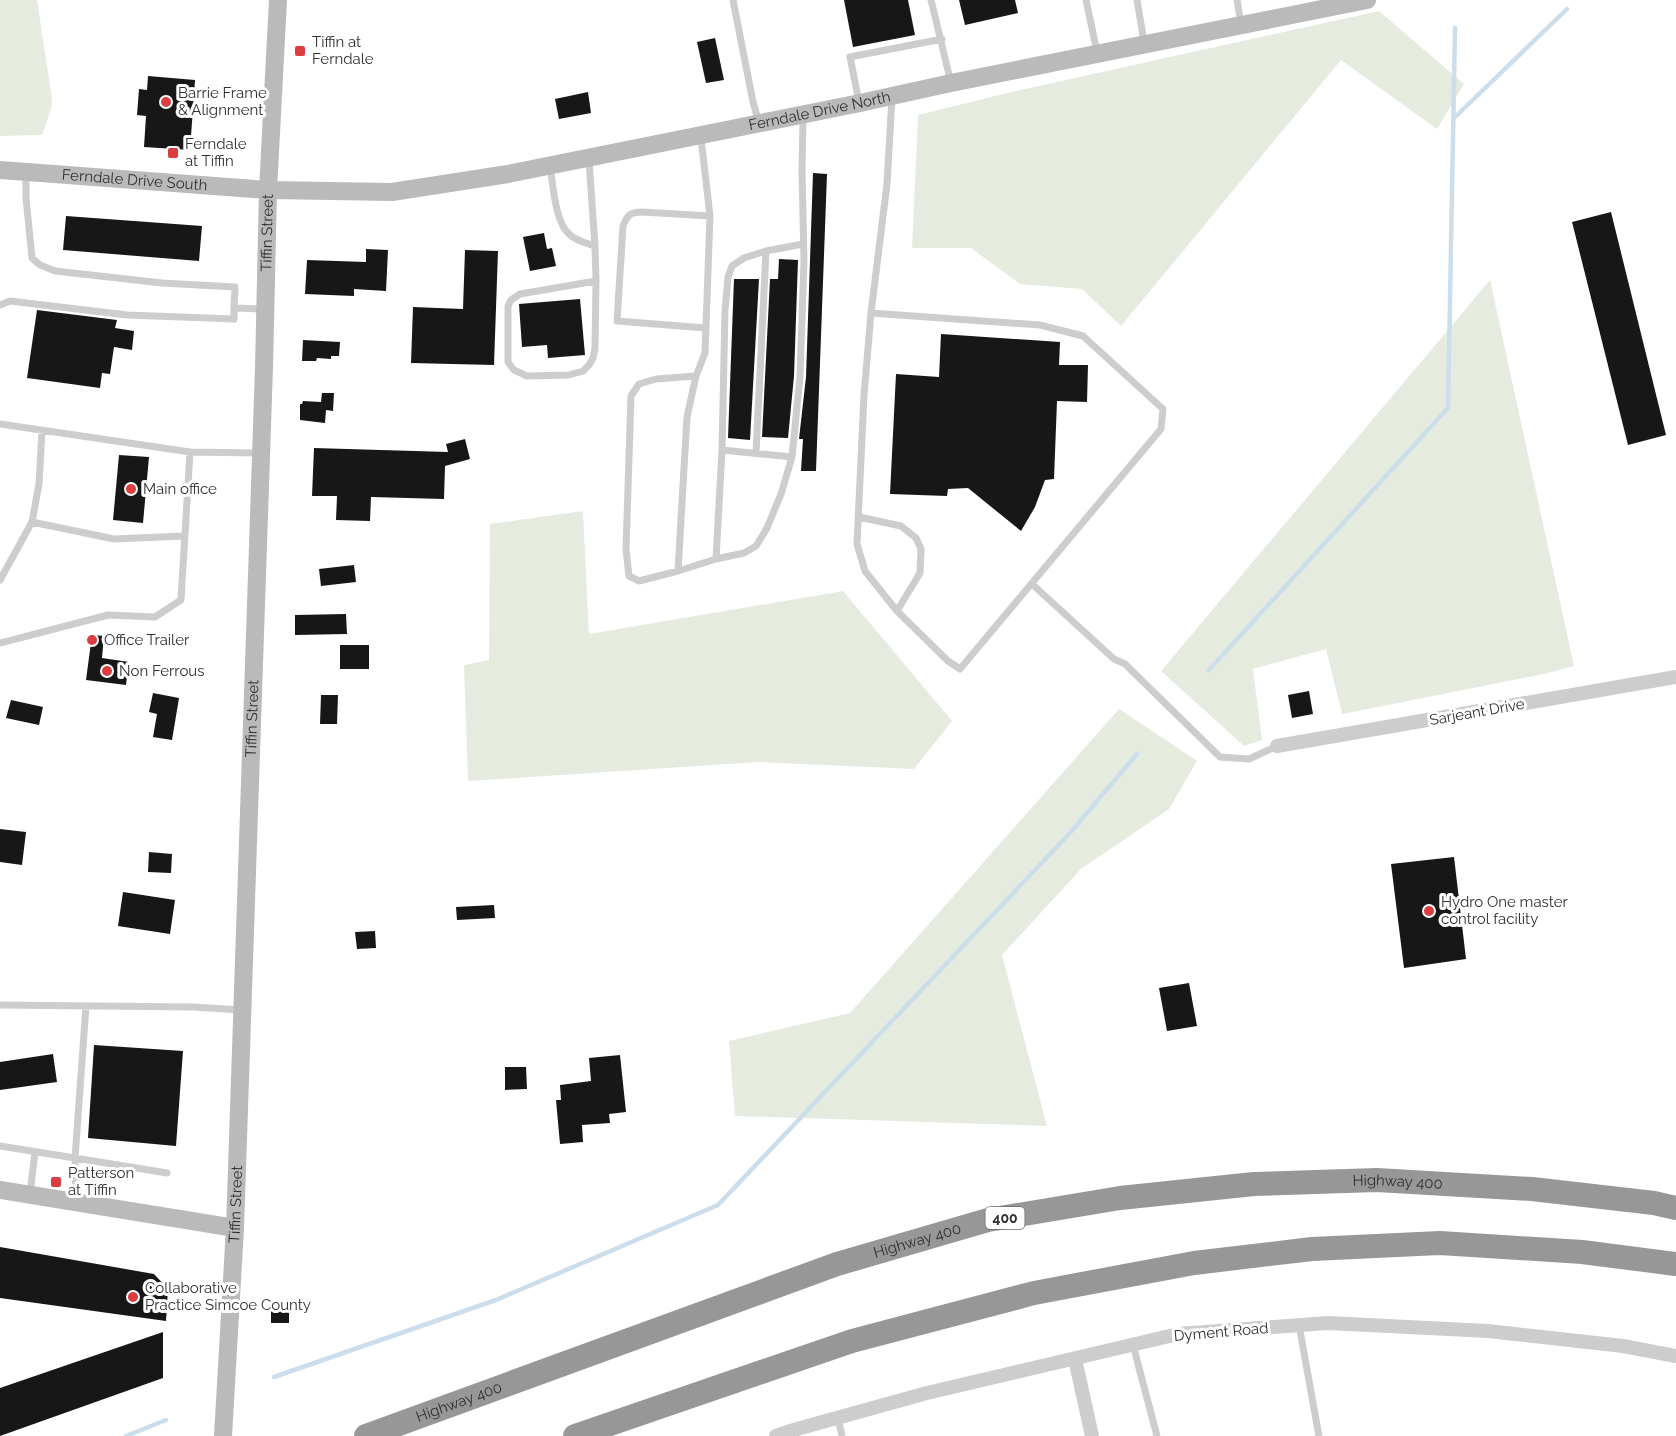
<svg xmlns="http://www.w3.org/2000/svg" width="1676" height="1436" viewBox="0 0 1676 1436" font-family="Raleway,sans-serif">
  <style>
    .green { fill: #e5ecdf }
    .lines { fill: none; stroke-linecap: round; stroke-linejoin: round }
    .stream { stroke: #ccddeb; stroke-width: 4.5 }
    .building { fill: #171717 }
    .lane { stroke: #cdcdcd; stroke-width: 7 }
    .street { stroke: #cdcdcd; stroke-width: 14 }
    .secondary { stroke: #bababa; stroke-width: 18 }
    .highway { stroke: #979797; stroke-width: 24 }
    .poi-dot { fill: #dc3d3f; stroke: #fff; stroke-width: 2 }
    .labels { text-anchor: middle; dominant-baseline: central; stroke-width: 6; stroke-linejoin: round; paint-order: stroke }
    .shield { fill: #fff; stroke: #6e6e6e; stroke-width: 1.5 }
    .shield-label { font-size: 14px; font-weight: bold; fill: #303030 }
    .poi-label { font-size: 15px; fill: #303030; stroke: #fff; text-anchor: start }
    .street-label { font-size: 15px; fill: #303030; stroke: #fff }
  </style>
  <rect width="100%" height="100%" fill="#fff"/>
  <path class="green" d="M0,0H37L52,99L51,109L42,135L0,136Z
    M1379,11L1464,84L1437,129L1341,60L1121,326L1082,289L1020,284L971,248H912L918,115L1011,92Z
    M1490,280L1574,666L1544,674L1342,714L1326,649L1253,669L1262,740L1244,746L1161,671Z
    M583,511L589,634L843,591L952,721L914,769L758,762L468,781L464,665L489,660L490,524Z
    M1119,709L1197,761L1169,809L1081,869L1002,955L1047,1126L735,1116L729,1041L850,1013Z"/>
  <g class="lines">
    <path class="stream" d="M1453,119L1567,9
      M1209,670L1448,408L1455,28
      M274,1377L496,1300L718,1205L1070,833L1137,754
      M126,1436L166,1420"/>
  </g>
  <path class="building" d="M844,0H908L915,35L853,47Z
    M959,0H1015L1018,13L965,25Z
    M715,38L724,80L706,83L697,42Z
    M148,76L195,80L190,150L144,147L146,116L137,115L139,89L147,90Z
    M588,92L591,113L559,119L555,99Z
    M813,173L827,174L816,471H801L803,439H799L806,377Z
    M1611,212L1666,435L1628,445L1572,222Z
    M66,216L202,226L199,261L63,250Z
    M544,233L547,249L552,248L556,266L530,271L523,237Z
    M366,249L388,250L386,291L354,289V296L305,294L307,260L366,262Z
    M465,250L498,251L494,365L411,363L413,307L463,309Z
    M779,259L798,260L794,376L788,438L762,437L770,279H778Z
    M734,279H759L750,440L728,438Z
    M580,299L585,355L548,358L547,345L522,347L519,304Z
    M37,310L117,320L115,328L134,331L132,350L114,347L110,374L102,373L100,388L27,378Z
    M941,334L1060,342L1059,365H1088L1087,402L1057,401L1054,479L1045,480L1035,507L1021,531L968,488L948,489L947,496L890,494L896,374L939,377Z
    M303,340L340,342L339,356H331V359L317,358L316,361H302Z
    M322,393H334L333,411L326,410L325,423L300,420V404H302L303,401L321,402Z
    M465,439L470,459L445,466L444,499L371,497L370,521L336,520L337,496H312L314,448L448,452L446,444Z
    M119,455L149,457L143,523L113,520Z
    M354,565L356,582L321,586L319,569Z
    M346,614L347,634L295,635V615Z
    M92,635L104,636L102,658L129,662L126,685L86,680Z
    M340,645H369V669H340Z
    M1309,691L1313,714L1292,718L1288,695Z
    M153,693L179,698L172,740L153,737L157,714L149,712Z
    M321,695H338L337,724H320Z
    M11,700L43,707L39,725L6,718Z
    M0,829L26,832L22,865L0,862Z
    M149,852L172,854L171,873L148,872Z
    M1454,857L1466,959L1404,968L1391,864Z
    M123,892L175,900L170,934L118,926Z
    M494,905L495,918L457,920L456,907Z
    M375,931L376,948L357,949L355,932Z
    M1189,983L1197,1026L1167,1031L1159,988Z
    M94,1045L183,1051L176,1146L88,1138Z
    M53,1054L57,1082L0,1090V1062Z
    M620,1055L626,1112L609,1114L610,1123L582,1125L583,1142L560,1144L556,1100H561L560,1085L591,1081L589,1058Z
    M505,1067H526L527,1089L505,1090Z
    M0,1247L154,1274L168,1289L166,1321L0,1298Z
    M271,1307H289V1323H271Z
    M163,1332V1378L0,1436V1388Z"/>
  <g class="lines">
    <path class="lane" d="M733,0L753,102L759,123
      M931,0L951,83
      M1086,0L1097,52
      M1137,0L1144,42
      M1237,0L1241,24
      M859,102L850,57L942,39
      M589,160L595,246L596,281L595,348L593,358L589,365L583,371L569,375L527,376L514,370L508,362V306L511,300L520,294L596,281
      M550,166C553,184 555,222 569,234C576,241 586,243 595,246
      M26,173V198L32,258L40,265L55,271L162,283L235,287L234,308L263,309
      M0,305L10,301L127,315L234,319V308
      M871,313L1040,325L1083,336L1163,409L1161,429L960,669L948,661L897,611L865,571L857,544L864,395L871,313L887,184L892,97
      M706,328L617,321L623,226C627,215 631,212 642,212L710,216
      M696,376L656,379L639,384L631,396L626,549L629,576L639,581L678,571L687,417L696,376L705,353L710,216L701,138
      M0,424L190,452L261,453
      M722,450L792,457
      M756,453L766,251
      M859,517L901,526L916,538L921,549L920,573L897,611
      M32,522L114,539L185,536
      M716,559L722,450L725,311L728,277L732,266L744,258L766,251L803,244
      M678,571L716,559L744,553L756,546L767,528L781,494L792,457L800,376L804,261L802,171L803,117
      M0,580L32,522L39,484L42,430
      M1032,584L1114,659L1125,664L1220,757L1249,759L1277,746
      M0,643L108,615L155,617L181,600L190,452
      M0,1005L193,1007L242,1010
      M86,1006L75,1158L167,1173
      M0,1146L75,1158L76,1200
      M30,1194L35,1152
      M1299,1325L1319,1436
      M1133,1345L1157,1436
      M838,1418L842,1436"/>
    <path class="street" d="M1277,746L1676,677
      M1075,1359L1092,1436
      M776,1436L797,1429L927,1393L1178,1334L1328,1323L1488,1331L1623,1346L1676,1356"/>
    <g class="secondary">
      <path id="s1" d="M0,170L268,190L392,192L508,174L860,103L951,83L1367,0"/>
      <path d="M0,1190L235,1228"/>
      <path id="s2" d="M223,1436L235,1228L264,367L268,190L278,0"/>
    </g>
    <g class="highway">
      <path id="s3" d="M366,1436L837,1264L988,1220L1120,1198L1254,1184L1377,1180L1532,1189L1654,1203L1676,1208"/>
      <path d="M575,1436L852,1341L1034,1293L1194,1263L1312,1249L1440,1243L1582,1252L1676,1264"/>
    </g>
  </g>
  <g class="poi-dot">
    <rect x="294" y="45" width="12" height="12" rx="3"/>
    <circle cx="166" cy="102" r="6"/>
    <rect x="167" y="147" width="12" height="12" rx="3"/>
    <circle cx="131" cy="489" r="6"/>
    <circle cx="92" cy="640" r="6"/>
    <circle cx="107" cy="671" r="6"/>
    <circle cx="1429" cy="911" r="6"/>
    <rect x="50" y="1176" width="12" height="12" rx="3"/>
    <circle cx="133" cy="1297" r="6"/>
  </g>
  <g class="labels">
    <rect class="shield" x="985.5" y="1207" width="39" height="22" rx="4.5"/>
    <g class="shield-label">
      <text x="1005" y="1218">400</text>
    </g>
    <g class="poi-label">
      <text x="312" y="42">Tiffin at<tspan x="312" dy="17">Ferndale</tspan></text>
      <text x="178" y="93">Barrie Frame<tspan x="178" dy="17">&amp; Alignment</tspan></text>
      <text x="185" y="144">Ferndale<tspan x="185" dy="17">at Tiffin</tspan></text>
      <text x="143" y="489">Main office</text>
      <text x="104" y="640">Office Trailer</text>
      <text x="119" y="671">Non Ferrous</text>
      <text x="1441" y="902">Hydro One master<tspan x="1441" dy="17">control facility</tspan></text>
      <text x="68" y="1173">Patterson<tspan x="68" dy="17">at Tiffin</tspan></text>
      <text x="145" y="1288">Collaborative<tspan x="145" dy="17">Practice Simcoe County</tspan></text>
    </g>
    <g class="street-label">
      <text stroke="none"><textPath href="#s1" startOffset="828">Ferndale Drive North</textPath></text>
      <text stroke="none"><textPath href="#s1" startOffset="135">Ferndale Drive South</textPath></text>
      <text stroke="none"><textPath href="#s2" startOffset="1204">Tiffin Street</textPath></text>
      <text transform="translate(1477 712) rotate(-10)">Sarjeant Drive</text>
      <text stroke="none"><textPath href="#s2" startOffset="718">Tiffin Street</textPath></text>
      <text stroke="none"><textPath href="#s3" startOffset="1071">Highway 400</textPath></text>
      <text stroke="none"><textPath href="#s2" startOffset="232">Tiffin Street</textPath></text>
      <text stroke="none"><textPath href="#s3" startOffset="585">Highway 400</textPath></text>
      <text transform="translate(1221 1332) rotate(-5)">Dyment Road</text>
      <text stroke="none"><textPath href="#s3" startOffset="99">Highway 400</textPath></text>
    </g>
  </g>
</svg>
